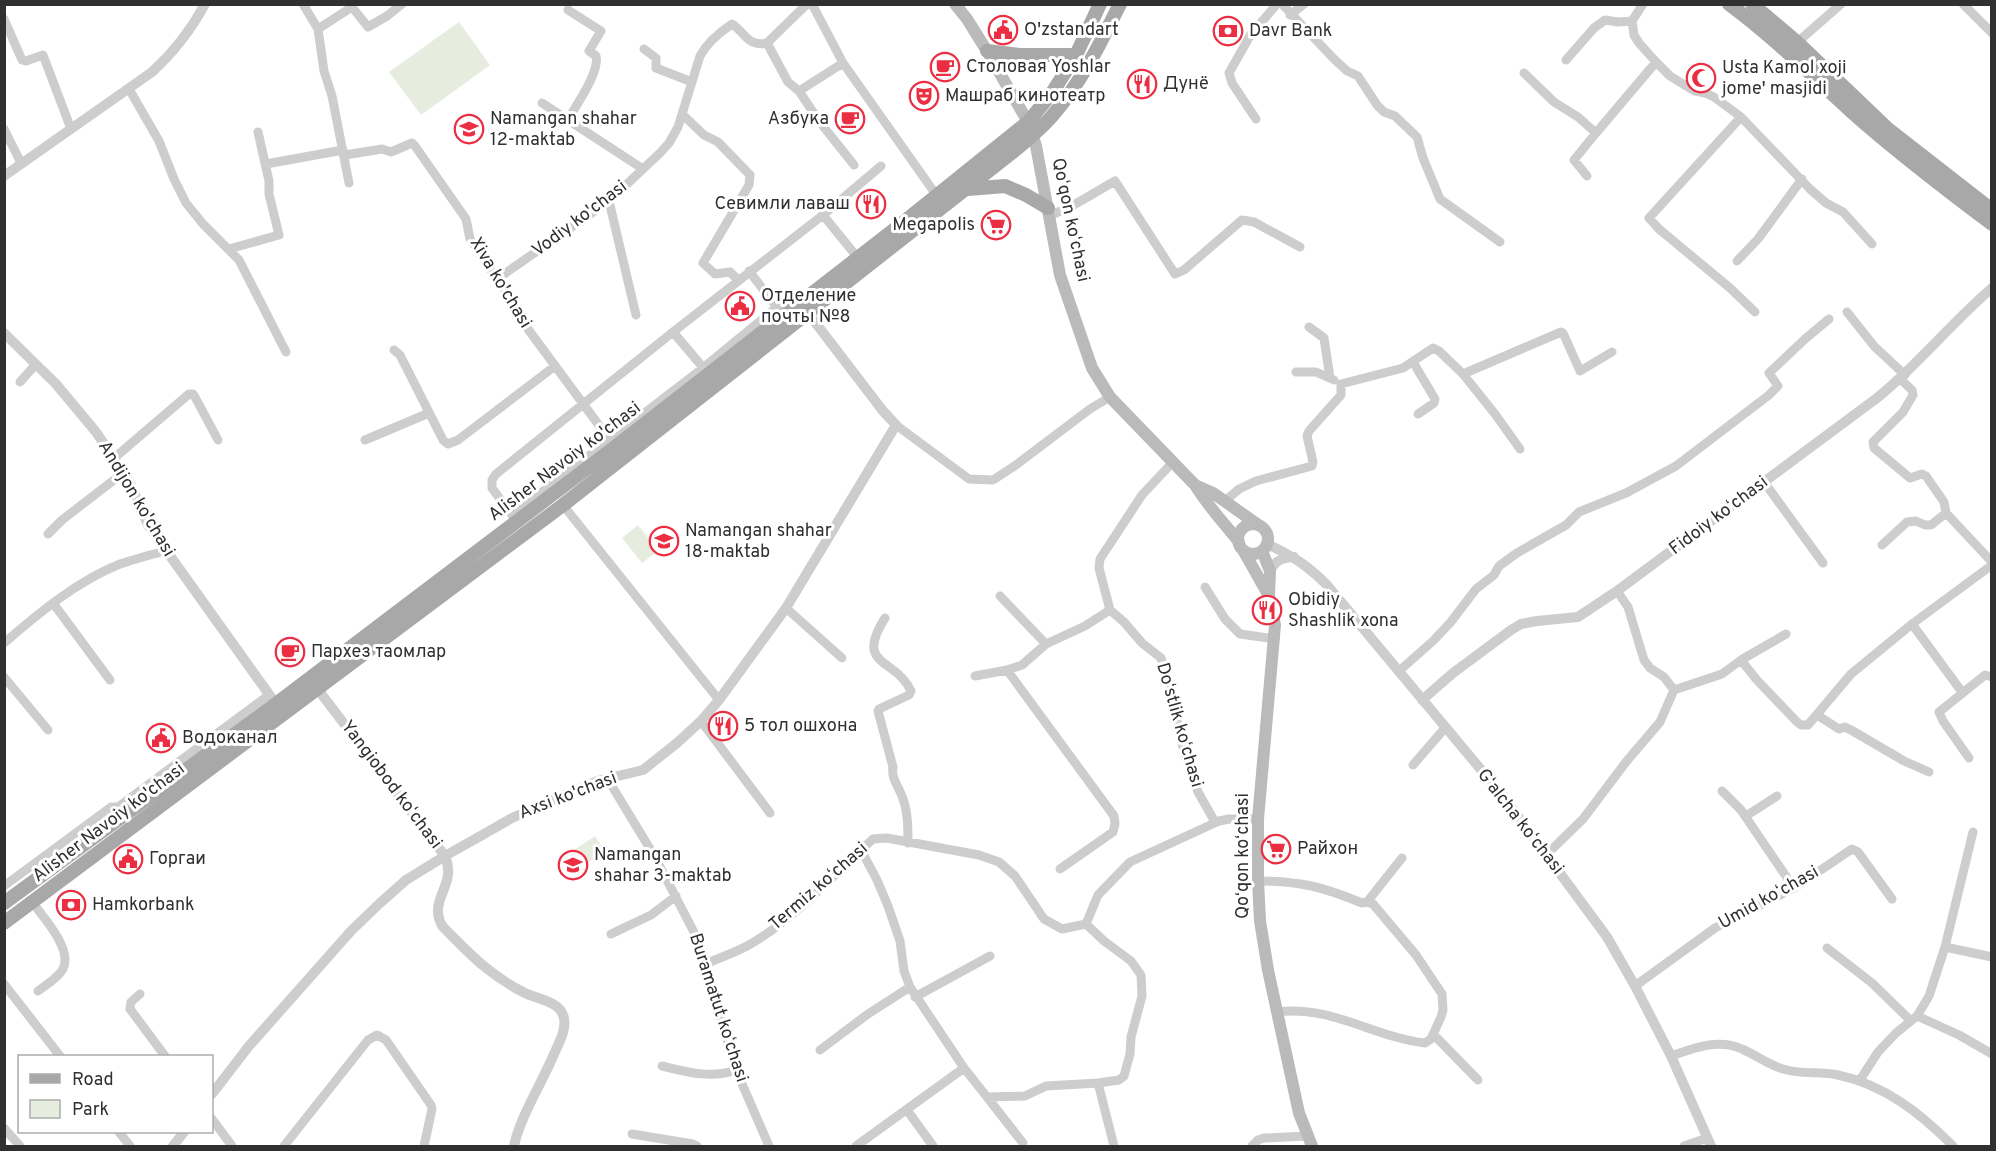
<svg xmlns="http://www.w3.org/2000/svg" width="1996" height="1151" viewBox="0 0 1996 1151" font-family="Overpass,sans-serif">
  <style>
    .green { fill: #e7edde }
    .lines { fill: none; stroke-linecap: round; stroke-linejoin: round }
    .minor { stroke: #cdcdcd; stroke-width: 9 }
    .tertiary { stroke: #cdcdcd; stroke-width: 10 }
    .secondary { stroke: #bababa; stroke-width: 12 }
    .primary { stroke: #a8a8a8; stroke-width: 14 }
    .labels { text-anchor: middle; dominant-baseline: central; stroke-width: 6; stroke-linejoin: round; paint-order: stroke }
    .poi-label { font-size: 18px; fill: #303030; stroke: #fff; text-anchor: start }
    .street-label { font-size: 18px; fill: #303030; stroke: #fff }
  </style>
  <rect width="100%" height="100%" fill="#fff"/>
  <path class="green" d="M459,22L490,65L421,115L389,72Z
    M638,525L658,551L642,563L622,538Z
    M595,836L605,851L576,871L565,856Z"/>
  <g class="lines">
    <path class="minor" d="M303,4L318,29L324,71L332,96L349,183
      M812,4L843,63L937,196
      M1282,4L1334,59L1347,71L1358,76L1377,105L1384,112L1395,116L1417,137L1423,158L1440,199L1500,242
      M1643,4L1632,21L1634,35L1639,43L1656,62L1670,76L1683,84L1695,91L1705,93L1714,97L1741,117L1810,189L1826,203L1843,212L1872,244
      M1963,4L1992,33
      M1290,15L1304,4
      M4,19L22,60L26,61L43,55L71,129
      M318,29L352,7L368,27L387,16L402,4
      M767,43L788,82L799,91L819,121L854,165
      M1793,46L1841,4
      M644,49L656,58V68L692,82
      M1566,60L1594,28L1605,20L1618,22L1632,21
      M1524,73L1554,102L1578,117L1596,133L1656,62
      M129,89L159,141L174,179L186,203L203,224L239,260L286,352
      M799,91L843,63
      M542,103L643,169
      M683,115L704,135L718,142L750,175L749,185L703,263L715,274L730,272L738,280
      M1741,117L1649,218L1659,229L1730,288L1755,312
      M1256,119L1232,83L1229,73L1251,34L1277,4
      M568,120C576,105 600,72 596,56L589,51L601,31L568,10
      M4,129L21,163
      M345,155L382,149L391,152L412,143L415,146L466,219L470,239L508,295L522,321L615,447
      M266,164L343,150
      M1587,176L1574,160L1596,133
      M609,201L636,315
      M823,215L858,258
      M1049,216L1072,206L1115,181L1175,274L1184,270L1242,220L1254,222L1300,247
      M229,249L279,235L269,194V181L258,132
      M1737,261L1758,239L1802,179
      M749,271L779,310
      M497,279L609,201L661,152L669,143L678,127L700,56C707,43 720,32 732,24C746,33 747,47 767,43L807,4
      M1847,312L1874,346L1905,375
      M1309,327L1324,338L1330,378
      M673,332L706,371
      M394,350L400,355L443,440L448,444L458,440L555,366
      M1413,362L1435,399L1434,403L1418,414
      M1296,372H1316L1334,380
      M1463,374L1495,414L1520,449
      M1900,379L1912,390L1913,395L1903,412L1873,442L1874,448L1910,478L1922,474L1926,476L1944,502L1946,513L1992,562
      M20,382L36,364
      M896,425L969,479L993,480L1016,465L1090,409L1110,397
      M365,440L429,413
      M113,459L189,394H193L195,397L218,440
      M1764,482L1823,563
      M1224,502L1239,489L1256,481L1312,466L1313,462L1307,436L1309,431L1341,395V384L1403,368L1433,348L1439,351L1463,374L1561,332L1563,333L1580,371L1612,352
      M563,505L719,700
      M512,515L703,368L777,307
      M517,522L492,488V480L496,474L673,332L823,215L881,166
      M48,534L62,520L123,473
      M1882,545L1907,522L1916,521L1925,525H1931L1946,513
      M1205,587L1225,619L1240,634L1275,639
      M1000,596L1046,644
      M53,603L110,680
      M786,608L842,658
      M1110,610L1124,622L1142,643L1161,658L1172,692L1184,753L1198,792L1215,822
      M885,618C854,667 895,657 911,691L909,695L879,709L878,711L893,767C891,780 899,786 903,799C908,813 908,828 908,843
      M1912,624L1962,692
      M4,643C39,613 77,581 120,564C135,559 150,555 165,551
      M1741,660L1786,634
      M1007,670L1114,816L1115,824L1113,832L1060,869
      M1399,671L1433,641L1450,623L1476,589L1494,575L1499,566L1517,553L1566,525L1579,512L1626,493L1676,466L1769,395L1778,386L1769,373L1805,339L1829,319
      M975,676L1007,670L1022,665L1046,644L1085,626L1110,610L1099,568L1100,559L1142,495L1172,463
      M4,677L48,730
      M1674,690L1722,674L1741,660L1756,679L1797,722L1801,725H1808L1851,674L1912,624L1992,565
      M1817,715L1839,729L1845,727L1851,730L1904,761L1929,772
      M701,721L770,813
      M1969,758L1943,721L1939,712L1985,675L1992,677
      M1413,765L1445,728
      M607,778L655,857L697,938L736,1070L769,1146
      M1722,791L1741,810L1794,888
      M1746,816L1777,796
      M861,850L877,880L888,906L900,941L904,971L910,987L964,1068L987,1097L1025,1096L1046,1086L1098,1083L1119,1080L1124,1076L1130,1054L1131,1037L1142,996L1141,975L1131,961L1104,941L1086,924
      M1547,854L1583,819L1626,762L1660,722L1674,690L1664,677L1650,668L1644,660L1628,607L1617,591
      M1258,881C1301,881 1323,887 1362,903L1367,902L1373,904L1416,955L1442,994L1443,1010L1441,1017L1431,1039L1425,1043C1374,1037 1331,1005 1277,1012
      M4,886L111,807H118L269,695
      M32,902C43,917 73,949 63,969C58,978 46,985 38,991
      M1367,902L1402,858
      M611,934L651,915L676,896
      M1945,947L1992,957
      M1827,948L1872,983L1910,1020
      M705,964C719,958 734,953 747,946C796,919 833,875 873,839L887,838L979,855L999,862L1015,876L1044,919L1062,929L1086,924L1098,895L1130,862L1219,821L1229,819H1258
      M4,984L60,1056
      M1635,986L1715,928L1794,888L1852,849L1858,852L1892,899
      M140,994L131,1002L130,1009L165,1056
      M915,997L990,956
      M1917,1016L1959,1035L1992,1054
      M1433,1034L1478,1080
      M820,1050L868,1014L910,987
      M1671,1056C1694,1048 1718,1038 1742,1049C1756,1055 1769,1065 1783,1069C1801,1075 1820,1071 1838,1075C1885,1085 1920,1113 1953,1146
      M662,1066C687,1072 711,1079 736,1070
      M1860,1080L1878,1052L1896,1033L1917,1016L1929,996L1945,947L1973,832
      M1098,1083L1114,1146
      M987,1097L1023,1143
      M907,1110L933,1146
      M212,1119L232,1146
      M4,1128L20,1146
      M119,1132L130,1146
      M632,1134L693,1144L697,1146
      M284,1146L368,1040L377,1035L386,1040L431,1105L432,1109L424,1146
      M856,1146L964,1068
      M1252,1146L1258,1140L1264,1138L1308,1136
      M1684,1146L1707,1138"/>
    <path class="tertiary" d="M4,176L152,72C174,52 191,30 205,4
      M4,333L56,384L96,432L130,483L148,525L276,704
      M1267,544C1291,555 1307,565 1326,584L1503,796L1607,937L1635,986L1671,1056L1711,1146
      M1270,571C1275,561 1282,557 1294,557
      M313,683L445,856C458,886 426,900 443,927C471,955 489,975 525,993C537,999 558,1001 563,1015C568,1027 559,1043 554,1054C542,1083 520,1117 514,1146
      M1422,700L1453,673L1511,630L1521,624L1537,621L1578,617L1617,591L1877,398C1918,365 1951,323 1992,288
      M212,1094L249,1046L351,931L379,904L406,880L445,856L512,818L597,781L643,770L677,743L701,721L719,700L786,608L896,425L883,411L808,313
      M173,1146L184,1132"/>
    <path class="secondary" d="M955,4L967,19L987,51L1028,122L1036,146L1060,275L1092,368L1110,397L1195,485C1207,505 1224,523 1239,542
      M1195,485L1213,493L1257,524
      M1238 539a15 15 0 1 1 30 0a15 15 0 1 1-30 0Z
      M1243,550L1269,596L1275,625L1258,819V881L1260,921L1268,970L1299,1113L1312,1146
      M1262,551L1270,571L1269,595"/>
    <path class="primary" d="M1729,4C1774,37 1812,76 1853,113C1897,152 1944,188 1992,224
      M1752,4L1797,42L1888,129L1992,210
      M987,51L1020,55H1076
      M968,189L1005,186L1026,195L1048,208
      M4,903L276,704L615,447L900,225L1028,122L1052,93L1076,55L1100,4
      M4,923L563,505L1014,151C1027,140 1041,129 1052,116C1081,83 1100,44 1120,4"/>
  </g>
  <defs>
    <g id="civic-ring" transform="scale(1.5)"><circle r="9.5" fill="#fff" stroke="#eb2e42" stroke-width="1.5"/><path d="M-.6-6.5H3V-4.5H.6V-3L4-1V1h2V6H-6V1h2V-1L-.6-3ZM-1.2 2.5V6h2.4V2.5Z" fill="#eb2e42"/></g>
    <g id="bank-ring" transform="scale(1.5)"><circle r="9.5" fill="#fff" stroke="#eb2e42" stroke-width="1.5"/><path d="M-6-4H6V4H-6ZM0-2.3a2.3 2.3 0 1 0 0 4.6a2.3 2.3 0 1 0 0-4.6Z" fill="#eb2e42"/></g>
    <g id="cafe-ring" transform="scale(1.5)"><circle r="9.5" fill="#fff" stroke="#eb2e42" stroke-width="1.5"/><path d="M-5.5-4.5H6V0H3Q3 3.5 0 3.5H-2.5Q-5.5 3.5-5.5 0ZM3-3.2v2h1.7v-2ZM-6 4.5H4V6H-6Z" fill="#eb2e42"/></g>
    <g id="mosque-ring" transform="scale(1.5)"><circle r="9.5" fill="#fff" stroke="#eb2e42" stroke-width="1.5"/><path d="M3.5-4.9A6 6 0 1 0 3.5 4.9A5 5 0 1 1 3.5-4.9Z" fill="#eb2e42"/></g>
    <g id="restaurant-ring" transform="scale(1.5)"><circle r="9.5" fill="#fff" stroke="#eb2e42" stroke-width="1.5"/><path d="M-5-6h1v4h1v-4h1v4h1v-4h1v5L-1.5 .5V6h-2V.5L-5-1ZM5-6V6H3V1.5H1.5Q1.5-4 5-6Z" fill="#eb2e42"/></g>
    <g id="theatre-ring" transform="scale(1.5)"><circle r="9.5" fill="#fff" stroke="#eb2e42" stroke-width="1.5"/><path d="M-5-5.5Q0-4 5-5.5V0Q5 5 0 6Q-5 5-5 0ZM-3.3-2.5H-1v1.5H-3.3ZM1-2.5H3.3v1.5H1ZM-2.8 1Q0 5.5 2.8 1Z" fill="#eb2e42"/></g>
    <g id="school-ring" transform="scale(1.5)"><circle r="9.5" fill="#fff" stroke="#eb2e42" stroke-width="1.5"/><path d="M0-5L7-2L0 1L-7-2ZM-4 1L0 2.5L4 1V4Q0 6-4 4Z" fill="#eb2e42"/></g>
    <g id="supermarket-ring" transform="scale(1.5)"><circle r="9.5" fill="#fff" stroke="#eb2e42" stroke-width="1.5"/><path d="M-6-5.5h2.5l.6 2H6L4.5 2H-2.5L-4.4-4H-6ZM-1.5 3.2a1.3 1.3 0 1 0 .1 0ZM3 3.2a1.3 1.3 0 1 0 .1 0Z" fill="#eb2e42"/></g>
  </defs>
  <g fill-rule="evenodd">
    <use href="#civic-ring" x="1003" y="30"/>
    <use href="#bank-ring" x="1228" y="31"/>
    <use href="#cafe-ring" x="945" y="67"/>
    <use href="#mosque-ring" x="1701" y="78"/>
    <use href="#restaurant-ring" x="1142" y="84"/>
    <use href="#theatre-ring" x="924" y="96"/>
    <use href="#cafe-ring" x="850" y="119"/>
    <use href="#school-ring" x="469" y="129"/>
    <use href="#restaurant-ring" x="871" y="204"/>
    <use href="#supermarket-ring" x="996" y="225"/>
    <use href="#civic-ring" x="740" y="306"/>
    <use href="#school-ring" x="664" y="541"/>
    <use href="#restaurant-ring" x="1267" y="610"/>
    <use href="#cafe-ring" x="290" y="652"/>
    <use href="#restaurant-ring" x="723" y="726"/>
    <use href="#civic-ring" x="161" y="738"/>
    <use href="#supermarket-ring" x="1276" y="849"/>
    <use href="#civic-ring" x="128" y="859"/>
    <use href="#school-ring" x="573" y="865"/>
    <use href="#bank-ring" x="71" y="905"/>
  </g>
  <g class="labels">
    <g class="poi-label">
      <text x="1024" y="30">O'zstandart</text>
      <text x="1249" y="31">Davr Bank</text>
      <text x="966" y="67">Столовая Yoshlar</text>
      <text x="1722" y="68">Usta Kamol xoji<tspan x="1722" dy="21">jome' masjidi</tspan></text>
      <text x="1163" y="84">Дунё</text>
      <text x="945" y="96">Машраб кинотеатр</text>
      <text x="490" y="119">Namangan shahar<tspan x="490" dy="21">12-maktab</tspan></text>
      <text x="829" y="119" text-anchor="end">Азбука</text>
      <text x="850" y="204" text-anchor="end">Севимли лаваш</text>
      <text x="975" y="225" text-anchor="end">Megapolis</text>
      <text x="761" y="296">Отделение<tspan x="761" dy="21">почты №8</tspan></text>
      <text x="685" y="531">Namangan shahar<tspan x="685" dy="21">18-maktab</tspan></text>
      <text x="1288" y="600">Obidiy<tspan x="1288" dy="21">Shashlik xona</tspan></text>
      <text x="311" y="652">Пархез таомлар</text>
      <text x="744" y="726">5 тол ошхона</text>
      <text x="182" y="738">Водоканал</text>
      <text x="1297" y="849">Райхон</text>
      <text x="594" y="855">Namangan<tspan x="594" dy="21">shahar 3-maktab</tspan></text>
      <text x="149" y="859">Горгаи</text>
      <text x="92" y="905">Hamkorbank</text>
    </g>
    <g class="street-label">
      <text transform="translate(580 219) rotate(-37)">Vodiy ko'chasi</text>
      <text transform="translate(1070 220) rotate(78)">Qoʻqon koʻchasi</text>
      <text transform="translate(500 283) rotate(59)">Xiva ko'chasi</text>
      <text transform="translate(565 462) rotate(-37)">Alisher Navoiy ko'chasi</text>
      <text transform="translate(136 499) rotate(59)">Andijon ko'chasi</text>
      <text transform="translate(1719 516) rotate(-37)">Fidoiy koʻchasi</text>
      <text transform="translate(1179 725) rotate(74)">Doʻstlik koʻchasi</text>
      <text transform="translate(391 785) rotate(53)">Yangiobod koʻchasi</text>
      <text transform="translate(568 796) rotate(-21)">Axsi ko'chasi</text>
      <text transform="translate(1520 822) rotate(52)">Gʻalcha koʻchasi</text>
      <text transform="translate(109 823) rotate(-37)">Alisher Navoiy ko'chasi</text>
      <text transform="translate(1243 856) rotate(-90)">Qoʻqon koʻchasi</text>
      <text transform="translate(819 887) rotate(-41)">Termiz koʻchasi</text>
      <text transform="translate(1769 898) rotate(-29)">Umid koʻchasi</text>
      <text transform="translate(718 1008) rotate(72)">Buramatut koʻchasi</text>
    </g>
  </g>
  <rect width="1996" height="1151" fill="none" stroke="#303030" stroke-width="12"/>
  <rect x="18" y="1055" width="195" height="78" fill="#ffffff" stroke="#acacac" stroke-width="1.5"/>
  <rect x="30" y="1074" width="30" height="9" fill="#a8a8a8" stroke="#acacac" stroke-width="1.5"/>
  <text x="72" y="1085" font-size="18" fill="#303030">Road</text>
  <rect x="30" y="1100" width="30" height="18" fill="#e7edde" stroke="#acacac" stroke-width="1.5"/>
  <text x="72" y="1115" font-size="18" fill="#303030">Park</text>
</svg>
